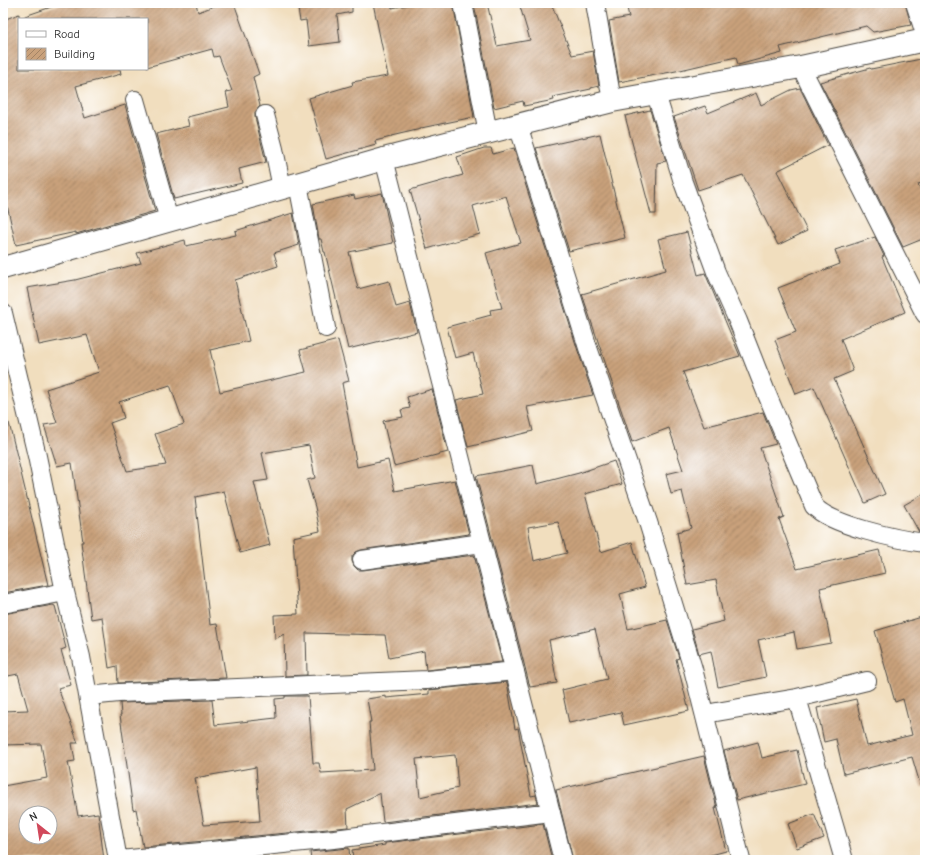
<svg xmlns="http://www.w3.org/2000/svg" width="928" height="863" viewBox="0 0 928 863" font-family="'Comic Neue',sans-serif">
  <style>
    .building { fill: url(#building-hatch); fill-rule: evenodd }
    .lines { fill: none; stroke-linecap: round; stroke-linejoin: round }
    .street-casing { stroke: #494641; stroke-width: 20 }
    .secondary-casing { stroke: #494641; stroke-width: 24 }
    .street { stroke: #fff; stroke-width: 18 }
    .secondary { stroke: #fff; stroke-width: 22 }
  </style>
  <defs>
    <pattern id="building-hatch" width="6" height="6" patternUnits="userSpaceOnUse"><rect width="6" height="6" fill="#c9a17b"/><path d="M-1 1l2-2M0 6l6-6M5 7l2-2" fill="none" stroke="#a38365"/></pattern>
  </defs>
  <rect width="100%" height="100%" fill="#fff"/>
  <filter id="ink" filterUnits="userSpaceOnUse"><feTurbulence type="fractalNoise" baseFrequency=".025" numOctaves="2"/><feDisplacementMap in="SourceGraphic" scale="8" xChannelSelector="R" yChannelSelector="G"/><feConvolveMatrix kernelMatrix="1 2 1 2 8 2 1 2 1" color-interpolation-filters="sRGB"/></filter>
  <filter id="wash" filterUnits="userSpaceOnUse"><feTurbulence type="fractalNoise" baseFrequency=".012" numOctaves="4" result="noise"/><feDisplacementMap in="SourceGraphic" scale="16" xChannelSelector="R" yChannelSelector="G"/><feGaussianBlur stdDeviation="0.9" result="paint"/><feColorMatrix in="noise" values="0 0 0 0 0 0 0 0 0 0 0 0 0 0 0 0 0 1.4 0 .05"/><feComposite in="paint" operator="in"/></filter>
  <g filter="url(#wash)">
    <rect width="100%" height="100%" fill="#f1debe"/>
    <g id="blocks">
      <path class="building" d="M63,3H196L198,12L223,3H234L259,74L253,77L260,106L255,112V117L266,162L239,169L242,183L174,199L156,134L189,126L187,117L229,107L226,92L232,91L219,56L214,57L212,49L147,67V19H25V16Z
        M297,3H352V12L337,15L340,42L309,46L306,20L300,21Z
        M373,3H391L392,8L418,3H453L474,117L421,128V129L391,136V137L375,141L376,145L326,159L309,98L353,85L352,82L388,76Z
        M487,3L497,46L530,40L519,3H551L572,55L593,51L599,86L591,88V89L553,97L554,100L524,106L523,101L494,108L474,4Z
        M626,3H678V7L696,3H905L911,25L873,32L866,26L780,47L782,53L738,65L736,57L676,71L619,82L609,21L629,17Z
        M19,14V69H120L121,74L76,86L85,118L125,105L155,211L76,234V232L16,245L3,187V20Z
        M921,59L925,71V182L918,184L925,200V238L903,247L854,149L848,135H847L820,82L870,68L871,69Z
        M800,88L828,145L777,171L807,231L778,245L743,175L698,190L674,117L705,106L708,113L756,93L761,105L791,90Z
        M650,110L666,161L657,163L656,214H651L625,116Z
        M600,134L625,238L569,251L536,148Z
        M484,148H491L493,154L514,148L578,351L593,395L527,407L533,431L468,447L456,400L483,394L473,353L455,358L447,327L491,315L490,310L502,308L486,253L521,243L506,196L473,206L480,234L427,249L410,190L463,175L457,157Z
        M382,193L393,243L349,252L358,289L389,281L396,307L410,303L417,332L348,349L325,252H324L321,239H319L313,204L354,195L355,199Z
        M293,213L299,245L274,253L278,266L235,280L249,341L210,350L220,392L306,372L300,350L338,340L349,381L342,383L357,467L388,460L395,491L455,480L469,534L361,550L356,552L352,556V561L354,566L358,570H363L474,555L502,662L426,670L424,651L389,658L385,635L306,633L307,675L285,676L284,634L275,639L274,615L298,614L293,537L320,531L315,507L307,480L315,478L309,445L262,453L268,480L254,482L270,545L240,553L224,491L195,497L210,625L217,624L226,678L118,683L117,666L109,668L102,617L91,619L81,542H83L72,463L57,466L44,425L57,423L46,389L99,372L87,335L39,345L27,288L75,280L141,263L137,253L185,240L186,246L236,235L235,231ZM170,385L184,424L155,434L166,465L127,471L110,423L124,418L119,402Z
        M687,232L698,275L705,273L740,356L683,372L704,427L763,412L776,444L760,448L784,517L779,519L797,569L879,550L885,573L820,588L831,643L797,649L794,632L758,640L766,677L718,687L711,651L699,654L692,629L724,621L716,580L687,585L677,532L691,528L682,491L671,494L666,474L683,470L669,428L632,442L582,294L666,270L658,239Z
        M875,237L884,256L882,257L905,312L841,339L853,371L834,379L885,494L865,503L814,387L796,394L775,340L796,332L778,288L840,264L835,250Z
        M432,389L448,452L394,466L383,421L403,417L401,410L410,408L407,397Z
        M9,423L48,585L3,593V424Z
        M614,461L622,484L585,494L601,552L632,542L645,587L620,594L628,629L667,620L679,658L676,659L689,711L624,725L621,712L569,723L562,690L607,679L595,629L549,640L557,683L530,687L476,476L533,465L537,484L579,473ZM558,522L567,553L534,561L528,527Z
        M925,493V532H919L904,505Z
        M53,605L55,606L66,648L61,650L71,685L58,688L78,743H72L75,761L68,762L78,816L98,813L104,860H3V786L47,778L41,744L3,745V711L28,710L18,674L3,677V614ZM26,813H50V837H26Z
        M925,616V787H921L912,757L844,774L836,739L824,742L817,708L856,699L867,746L912,735L903,699L895,702L875,631Z
        M507,682L515,729L518,728L531,796L536,795L538,803L383,822L380,793L347,809L348,827L143,847L136,809L133,810L120,715H121L120,703L212,700L215,725L276,718L275,699L285,698V696H308L313,763H319L321,773L373,770L369,722H371L367,699L386,696V698L429,694V690ZM455,755L458,788L420,797L416,759ZM256,767L260,821L204,825L195,778Z
        M758,742L762,758L797,750L805,784L737,800L724,751Z
        M704,756L717,808H715L726,851L692,860H573L556,790Z
        M814,814L824,838L797,848L788,824Z
        M543,824L552,860H353L352,850L385,845V843Z
        M349,848L350,860H311L310,852Z"/>
    </g>
  </g>
  <g filter="url(#ink)">
    <use href="#blocks" fill-opacity="0" stroke="#494641" stroke-width="1"/>
    <g class="lines">
      <g class="street-casing">
        <path id="street" d="M463,3L488,133
          M595,3L612,101
          M915,3L925,34
          M801,67L925,314
          M656,94L683,182L716,272L738,321L766,392L814,506C830,525 900,540 925,543
          M135,100L169,220
          M265,115L274,149L282,188
          M518,125L588,348L648,522L693,669L741,860
          M384,159L563,860
          M298,184L326,328
          M3,313L37,456L65,592L81,657L118,860
          M362,560L482,543
          M3,604L65,592
          M88,696L119,693L427,680L515,671
          M797,698L844,860
          M705,714L797,698L867,681
          M120,860L334,839L551,812"/>
      </g>
      <g class="secondary-casing">
        <path id="secondary" d="M3,268L384,159L612,101L801,67L925,40"/>
      </g>
      <use href="#street" class="street"/>
      <use href="#secondary" class="secondary"/>
    </g>
  </g>
  <rect width="928" height="863" fill="none" stroke="#fff" stroke-width="16"/>
  <rect x="18" y="18" width="130" height="52" fill="#ffffff" stroke="#aaaaaa"/>
  <rect x="26" y="31" width="20" height="6" fill="#ffffff" stroke="#aaaaaa"/>
  <text x="54" y="38" font-size="12" fill="#2b2b2b">Road</text>
  <rect x="26" y="48" width="20" height="12" fill="url(#building-hatch)" stroke="#aaaaaa"/>
  <text x="54" y="58" font-size="12" fill="#2b2b2b">Building</text>
  <g transform="translate(38 825) rotate(330)"><circle r="19" fill="#ffffff" stroke="#aaaaaa"/>
  <path d="M0-3L7 15L0 10L-7 15Z" fill="#d1495b"/>
  <text y="-6" font-size="11" font-weight="bold" text-anchor="middle" fill="#2b2b2b">N</text>
  </g>
</svg>
